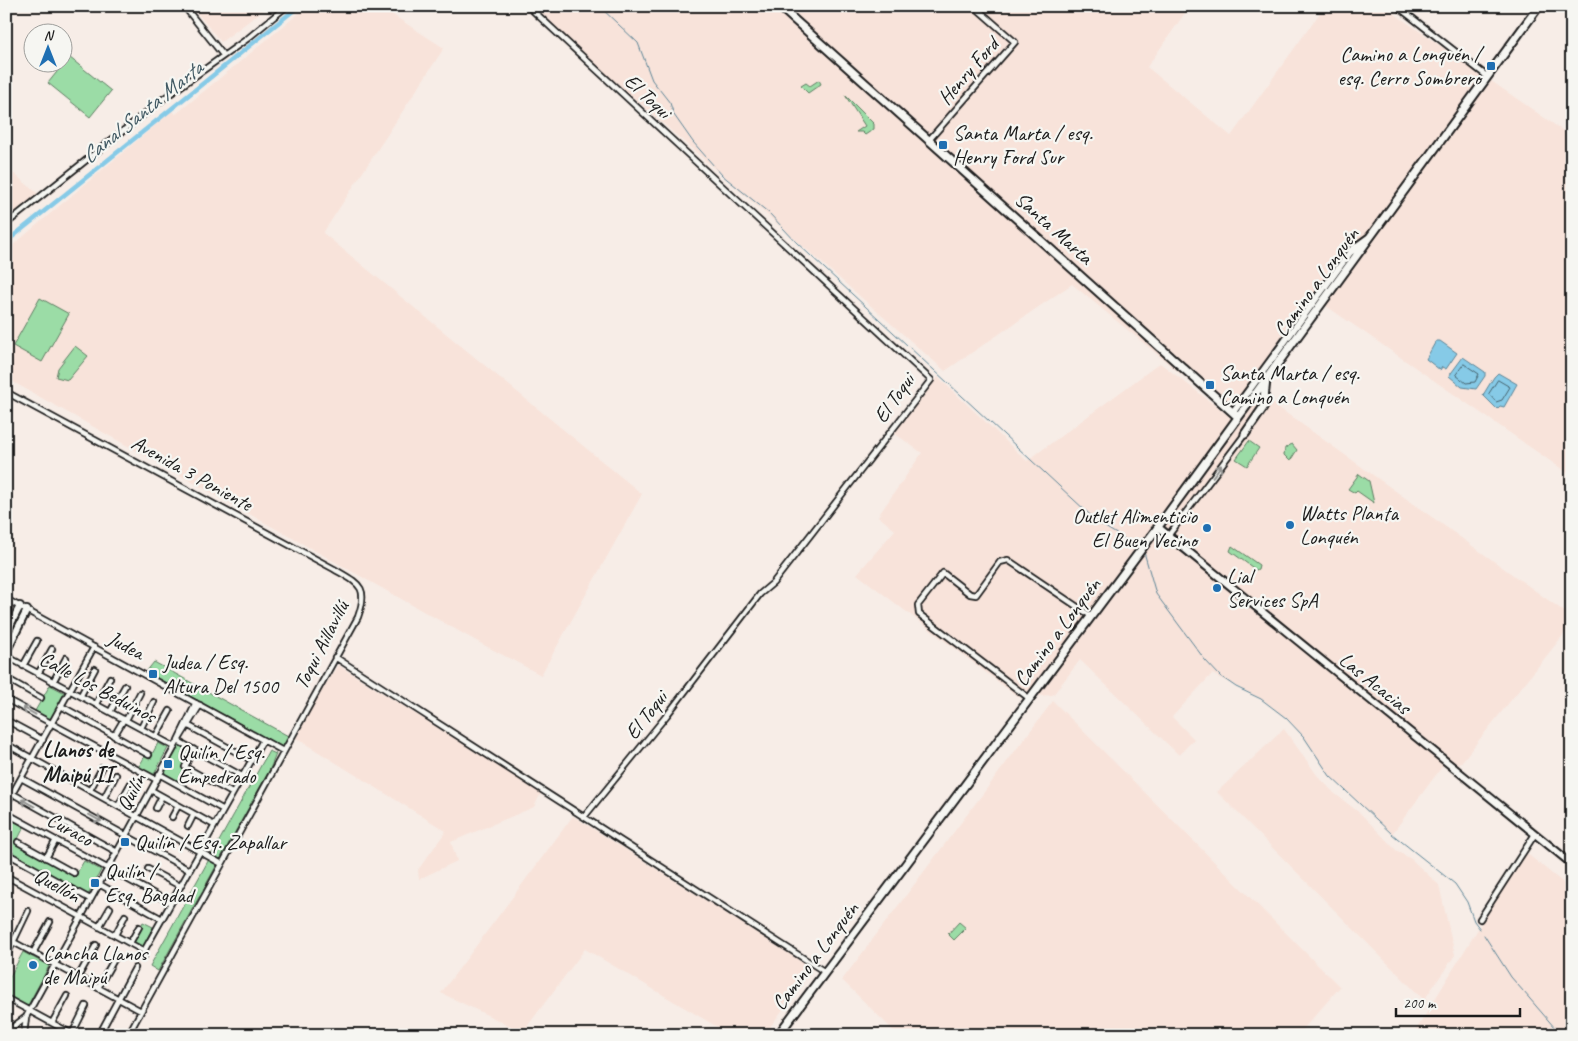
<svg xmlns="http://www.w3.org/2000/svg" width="1578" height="1041" viewBox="0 0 1578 1041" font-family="Caveat,sans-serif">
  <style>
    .built { fill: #f8e3da }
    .green { fill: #9bdca6; stroke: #5c7c61 }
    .water { fill: #86cae7; stroke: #5c8496 }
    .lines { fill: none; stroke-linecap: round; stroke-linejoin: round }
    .shore { stroke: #46626d; stroke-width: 1 }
    .stream { stroke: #5c8496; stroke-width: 1 }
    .canal { stroke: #86cae7; stroke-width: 4.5 }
    .street-casing { stroke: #1c1c1c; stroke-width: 8 }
    .secondary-casing { stroke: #1c1c1c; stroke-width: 10 }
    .primary-casing { stroke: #1c1c1c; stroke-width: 11 }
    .street { stroke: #f6f6f2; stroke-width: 4.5 }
    .secondary { stroke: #f6f6f2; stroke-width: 6 }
    .primary { stroke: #f6f6f2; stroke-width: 7 }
    .oneway { stroke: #949492 }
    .poi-dot { fill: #1f6fb2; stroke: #f6f6f2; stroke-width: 2 }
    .labels { text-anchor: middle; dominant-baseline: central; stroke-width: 4.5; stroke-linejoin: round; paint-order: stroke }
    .poi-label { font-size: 21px; fill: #1c1c1c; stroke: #f6f6f2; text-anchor: start }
    .street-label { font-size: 21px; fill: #1c1c1c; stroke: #f6f6f2 }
    .water-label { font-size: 22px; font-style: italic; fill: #415963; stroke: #f6f6f2 }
    .neighbourhood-label { font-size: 22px; font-weight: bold; fill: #1c1c1c; stroke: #f6f6f2 }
  </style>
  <rect width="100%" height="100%" fill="#f7ede7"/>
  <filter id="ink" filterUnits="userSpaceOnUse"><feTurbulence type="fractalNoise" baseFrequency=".02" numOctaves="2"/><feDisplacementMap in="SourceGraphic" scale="10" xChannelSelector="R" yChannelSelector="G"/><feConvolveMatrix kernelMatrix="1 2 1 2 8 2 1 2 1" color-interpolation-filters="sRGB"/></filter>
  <g filter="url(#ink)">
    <path class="built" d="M191,6H269L221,42Z
      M308,6H379L444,48L323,233L642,494L541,675L480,643L6,378V251L172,111L176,114Z
      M529,6H1078L1086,13L1092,6H1190L1147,67L1231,136L1325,6H1383L1572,137V476L1316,299L1232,416L1072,284L945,371Z
      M6,167L43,198L6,228Z
      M1160,363L1238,423L1261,395L1572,617V624L1459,765L1447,760L1392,834L1330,776L1304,737L1286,718L1261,699L1212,674L1172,717L1194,739L1179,755L1080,660L1053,695L1018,697L857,574L895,530L878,516L922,453L894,433L938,377L1027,461Z
      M338,665L541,793L534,807L451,842L457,861L419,879L418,870L446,831L296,738L306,720L305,718Z
      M1053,701L1340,987L1298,1035H898L842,980Z
      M1284,729L1317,775L1334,793L1361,814L1396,850L1411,859L1439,885L1455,955L1424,1000L1217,792Z
      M573,816L813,969L764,1035H731L585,949L523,1032L441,993Z
      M1525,852L1572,890V1035H1413Z"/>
    <path class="green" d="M69,57L111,91L90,117L48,83Z
      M819,80L821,84L808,93L801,86L806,83L810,86Z
      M845,95L874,124V129L865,135L862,132H856L865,126Z
      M40,298L69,314L42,362L13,346Z
      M75,346L88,356L68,380L56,377L58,368Z
      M1249,441L1259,448L1247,466L1236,459Z
      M1292,444L1297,450L1290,461L1284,455L1285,448Z
      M1359,474L1369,481L1374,503L1357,491L1355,493L1348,489Z
      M1232,546L1259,565L1258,569L1256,570L1230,551Z
      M154,662L290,737L284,748L146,672Z
      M50,685L65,693L50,720L35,711Z
      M158,743L168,748L153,776L138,768L145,756L150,758Z
      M180,744L191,750L182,767L184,769L177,783L163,775Z
      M269,751L276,754L270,769L158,971L150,966Z
      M6,817L24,827L16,843L75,876L84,861L101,870L88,895L6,851Z
      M143,922L153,927L143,947L132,942Z
      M959,922L966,928L954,940L948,934Z
      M23,952L49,966L27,1007L6,997V984Z"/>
    <path class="water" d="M1436,341H1440L1457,353L1446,369L1442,367L1440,370L1426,359Z
      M1463,357L1485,372V376L1476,389L1462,387L1449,376Z
      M1498,373L1517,384L1504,407L1500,406L1497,409L1483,395L1494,377Z"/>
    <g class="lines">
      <path class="shore" d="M1464,364L1479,374L1475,382L1466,383L1456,375Z
        M1498,380L1510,387L1502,400L1496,402L1489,394Z"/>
      <path class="stream" d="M599,6L638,43L652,80L670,103L674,115L693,142L722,175L769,213L797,243L1100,524L1138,547
        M1144,552L1156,594L1205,660L1220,676L1236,687L1261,699L1286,718L1304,737L1330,776L1392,834L1455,884L1467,902L1474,921L1480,929
        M1484,935L1511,977L1561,1035"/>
      <path class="canal" d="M6,242L299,6"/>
      <g class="street-casing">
        <path id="street" d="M184,6L223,55
          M528,6L931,380L773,583L760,594L667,715L584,817
          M1397,6L1488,77
          M929,140L1015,42L974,6
          M6,224L163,99L247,39L287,6
          M6,392L334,569C359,584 369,586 358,617L128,1035
          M1168,536L1245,434
          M6,599L283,751
          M6,656L175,747
          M335,657L825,972
          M23,666L37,641
          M38,674L52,649
          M6,678L41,698
          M53,682L66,658
          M81,695L95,669
          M6,699L157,780
          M1030,699L919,614L918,605L943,573L970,594L976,595L1000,562L1008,560L1091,616
          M96,704L110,678
          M61,706L149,755
          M110,712L125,686
          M6,720L43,740
          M126,720L140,693
          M189,726L251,760
          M141,728L154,702
          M114,736L124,719
          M156,736L170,711
          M178,740L196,703
          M178,741L242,776
          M6,744L222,864
          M193,749L185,767L232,793
          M159,774L222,809
          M21,778L189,870
          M6,790L117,852
          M90,790L102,768
          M151,790L214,825
          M104,798L116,775
          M6,805L94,647
          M118,806L131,783
          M156,808L162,796
          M6,813L171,903
          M172,817L178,806
          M188,826L194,814
          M18,842L74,873
          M6,853L90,899
          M46,858L56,840
          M148,869L180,886
          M6,876L144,951
          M99,884L162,919
          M6,902V906
          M1480,919L1535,834
          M99,927L110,908
          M115,935L125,916
          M6,938L141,1011
          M130,943L139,927
          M33,953L50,922
          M144,956V951L263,740
          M6,957L28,911
          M78,977L96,945
          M98,988L116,956
          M6,998L74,1035
          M52,1023L67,996
          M6,1032L26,1017L178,741L200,705
          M72,1034L86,1006
          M24,1035L26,1017
          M99,1035L135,968"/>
      </g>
      <g class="secondary-casing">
        <path id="secondary" d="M1233,412L1351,251
          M1158,527L1572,864
          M6,633L20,606
          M6,652L27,610
          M6,1031L13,1035"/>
      </g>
      <g class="primary-casing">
        <path id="primary" d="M779,6L1238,417
          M1351,251L1369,238
          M1245,434L1263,408L1266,380
          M778,1035L1158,527L1539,6"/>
      </g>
      <use href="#street" class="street"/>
      <use href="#secondary" class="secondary"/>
      <use href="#primary" class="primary"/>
    </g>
    <defs><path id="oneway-shaft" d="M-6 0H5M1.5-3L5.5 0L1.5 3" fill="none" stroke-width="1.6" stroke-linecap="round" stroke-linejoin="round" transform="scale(1.25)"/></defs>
    <g class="oneway">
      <use href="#oneway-shaft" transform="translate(1217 471) rotate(-53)"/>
      <use href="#oneway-shaft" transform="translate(29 711) rotate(-151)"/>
      <use href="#oneway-shaft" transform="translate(28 803) rotate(-151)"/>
      <use href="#oneway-shaft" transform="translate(95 818) rotate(29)"/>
    </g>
  </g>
  <g class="poi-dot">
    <rect x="1486" y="61" width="10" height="10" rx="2.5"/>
    <rect x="938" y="140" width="10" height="10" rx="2.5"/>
    <rect x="1205" y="380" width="10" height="10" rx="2.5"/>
    <circle cx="1290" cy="525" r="5"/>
    <circle cx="1207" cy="528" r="5"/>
    <circle cx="1217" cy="588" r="5"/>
    <rect x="148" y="669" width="10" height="10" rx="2.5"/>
    <rect x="163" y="759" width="10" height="10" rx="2.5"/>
    <rect x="120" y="837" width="10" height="10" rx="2.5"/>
    <rect x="90" y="878" width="10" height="10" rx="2.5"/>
    <circle cx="33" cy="965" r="5"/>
  </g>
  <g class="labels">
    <g class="poi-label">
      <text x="1481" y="54" text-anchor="end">Camino a Lonquén /<tspan x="1481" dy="24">esq. Cerro Sombrero</tspan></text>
      <text x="953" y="133">Santa Marta / esq.<tspan x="953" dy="24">Henry Ford Sur</tspan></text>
      <text x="1220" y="373">Santa Marta / esq.<tspan x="1220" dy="24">Camino a Lonquén</tspan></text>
      <text x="1300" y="513">Watts Planta<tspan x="1300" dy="24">Lonquén</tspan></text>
      <text x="1197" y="516" text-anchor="end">Outlet Alimenticio<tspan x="1197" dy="24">El Buen Vecino</tspan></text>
      <text x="1227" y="576">Lial<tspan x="1227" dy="24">Services SpA</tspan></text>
      <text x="163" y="662">Judea / Esq.<tspan x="163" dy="24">Altura Del 1500</tspan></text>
      <text x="178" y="752">Quilín / Esq.<tspan x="178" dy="24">Empedrado</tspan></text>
      <text x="135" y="842">Quilín / Esq. Zapallar</text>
      <text x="105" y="871">Quilín /<tspan x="105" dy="24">Esq. Bagdad</tspan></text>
      <text x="43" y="953">Cancha Llanos<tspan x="43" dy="24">de Maipú</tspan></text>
    </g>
    <g class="street-label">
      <text transform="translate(968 71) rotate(-49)">Henry Ford</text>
      <text transform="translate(648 96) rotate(43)">El Toqui</text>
      <text transform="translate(1054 228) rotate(42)">Santa Marta</text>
      <text transform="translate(1316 282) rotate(-54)">Camino a Lonquén</text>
      <text transform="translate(894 398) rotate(-55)">El Toqui</text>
      <text transform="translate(192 473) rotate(29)">Avenida 3 Poniente</text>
      <text transform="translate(1057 632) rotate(-53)">Camino a Lonquén</text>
      <text transform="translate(126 645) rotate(28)">Judea</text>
      <text transform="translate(321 645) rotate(-63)">Toqui Aillavillú</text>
      <text transform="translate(1375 683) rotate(39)">Las Acacias</text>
      <text transform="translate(98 687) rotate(28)">Calle Los Beduinos</text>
      <text transform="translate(646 715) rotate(-52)">El Toqui</text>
      <text transform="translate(131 792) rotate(-61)">Quilín</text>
      <text transform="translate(70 829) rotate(29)">Curaco</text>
      <text transform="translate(57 885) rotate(29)">Quellón</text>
      <text transform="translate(815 956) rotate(-53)">Camino a Lonquén</text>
    </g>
    <g class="water-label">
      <text transform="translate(142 112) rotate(-39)">Canal Santa Marta</text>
    </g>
    <g class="neighbourhood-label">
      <text x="78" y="750">Llanos de<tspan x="78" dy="25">Maipú II</tspan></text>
    </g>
  </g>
  <rect width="1578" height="1041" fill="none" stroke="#f6f6f2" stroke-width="25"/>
  <rect x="12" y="12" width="1553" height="1016" fill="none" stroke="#1c1c1c" stroke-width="2" filter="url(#ink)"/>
  <g transform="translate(48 48)"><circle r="24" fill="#f6f6f2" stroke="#9f9f9c"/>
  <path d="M0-4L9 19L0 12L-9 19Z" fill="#1f6fb2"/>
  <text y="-8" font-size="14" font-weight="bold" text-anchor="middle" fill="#1c1c1c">N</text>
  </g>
  <path d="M1396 1008v8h124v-8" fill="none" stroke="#1c1c1c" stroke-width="2.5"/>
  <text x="1403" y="1008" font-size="15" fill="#1c1c1c" stroke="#f6f6f2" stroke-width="4" paint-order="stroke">200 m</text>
</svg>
